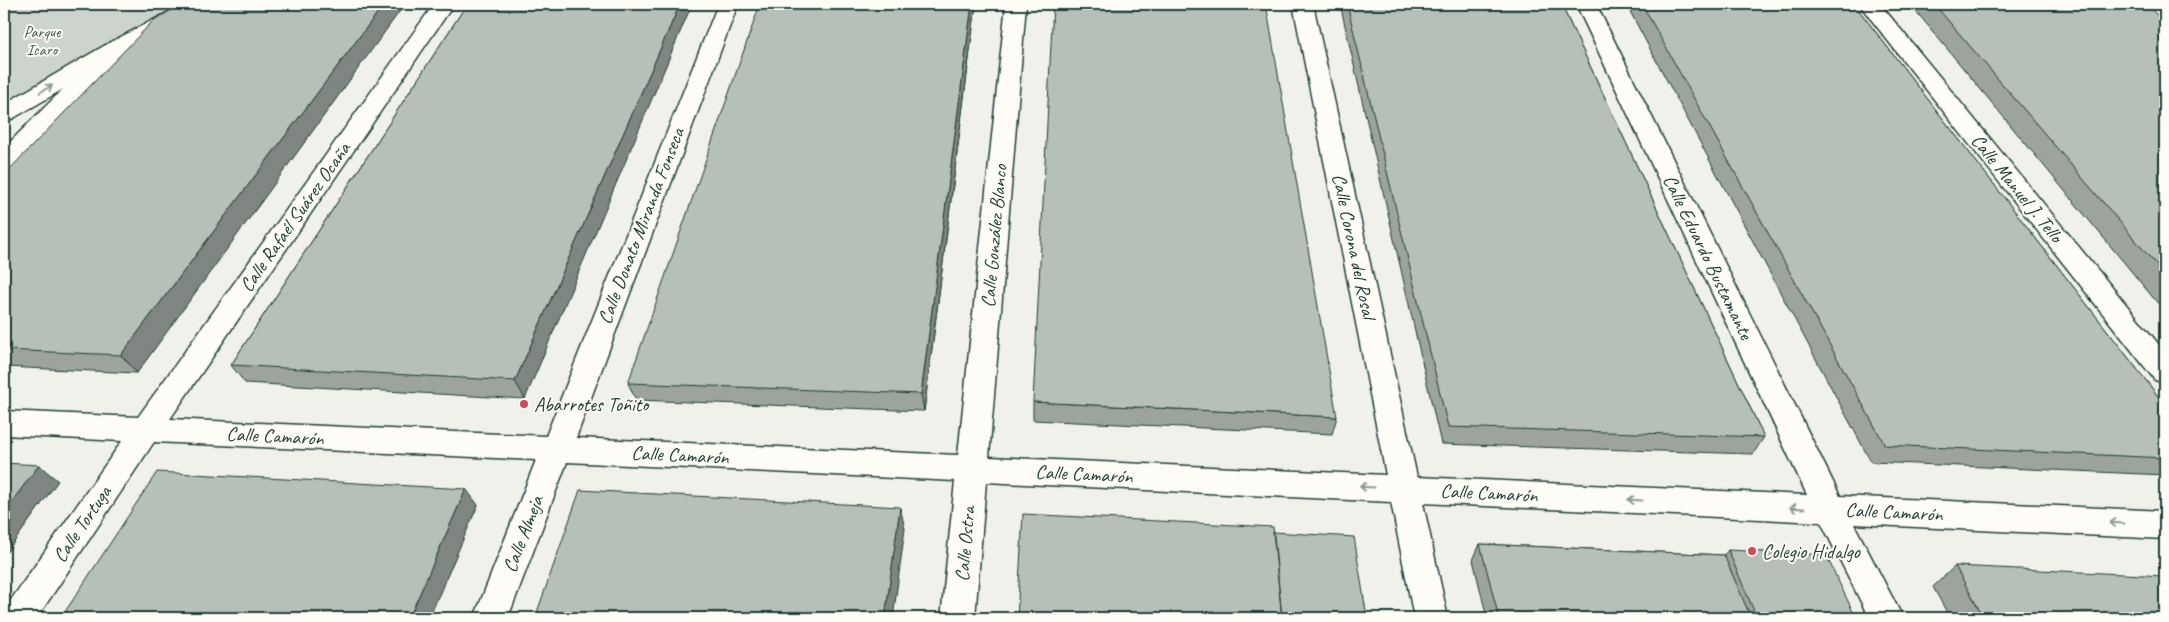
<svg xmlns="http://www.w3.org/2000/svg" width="2169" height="622" viewBox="0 0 2169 622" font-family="Caveat,sans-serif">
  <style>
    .green { fill: #cdd3cd; stroke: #768880 }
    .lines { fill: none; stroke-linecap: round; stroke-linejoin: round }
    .pedestrian-casing { stroke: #1f3d34; stroke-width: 3 }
    .minor-casing { stroke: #1f3d34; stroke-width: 3 }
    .pedestrian { fill: #fdfcf7; fill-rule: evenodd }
    .minor { fill: #fdfcf7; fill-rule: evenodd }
    .wall { fill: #9da49e; stroke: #1f3d34 }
    .shaded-wall { fill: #7f8681; stroke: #1f3d34 }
    .building { fill: #b6bfb8; stroke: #1f3d34 }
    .oneway { stroke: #8e9c96 }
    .poi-dot { fill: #d1495b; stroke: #fdfcf7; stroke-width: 2 }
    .labels { text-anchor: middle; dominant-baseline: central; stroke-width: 4; stroke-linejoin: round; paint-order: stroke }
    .far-park-label { font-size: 16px; fill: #425b53; stroke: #fdfcf7 }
    .street-label { font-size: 20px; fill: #1f3d34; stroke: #fdfcf7 }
    .poi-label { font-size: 20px; fill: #1f3d34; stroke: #fdfcf7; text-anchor: start }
  </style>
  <rect width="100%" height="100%" fill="#f0f1eb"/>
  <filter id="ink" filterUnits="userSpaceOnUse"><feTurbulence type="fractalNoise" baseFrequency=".02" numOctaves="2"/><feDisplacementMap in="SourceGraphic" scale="10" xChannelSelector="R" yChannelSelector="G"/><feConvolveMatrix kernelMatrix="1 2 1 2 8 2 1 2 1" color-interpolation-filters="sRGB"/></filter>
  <g filter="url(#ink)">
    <path class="green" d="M4,4H187L4,107Z"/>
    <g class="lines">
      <g class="pedestrian-casing">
        <path id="pedestrian" d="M117,41L125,43L128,48L125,53L12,119L4,121V104L109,43Z"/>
      </g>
      <g class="minor-casing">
        <path id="minor" d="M184,4H209L206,8L125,53L13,168L4,170V148L109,43Z
          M434,4H454L170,419L546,436L718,4H738L576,438L958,455L1006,4H1026L989,457L1386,475L1293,4H1313L1417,477L1807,495L1576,4H1596L1840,496L2165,511V539L1854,524L1903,618H1869L1821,522L1423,503L1448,618H1414L1391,502L986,482L975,618H941L955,481L567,462L508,618H474L536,460L154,442L37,618H4L6,607L122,441L4,435V411L138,417Z
          M1859,4H1880L2165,352V383L2155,380Z
          M2145,4H2165V19L2158,17Z"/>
      </g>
      <use href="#pedestrian" class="pedestrian"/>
      <use href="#minor" class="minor"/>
    </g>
    <path class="wall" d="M467,4L525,399L245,383L231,365Z
      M976,4L924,411L636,400L628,383Z
      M1340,4H1561L1764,437L1753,454L1441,444Z
      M1626,4H1854L2165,405V475L1871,462Z
      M1910,4H2145L2165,22V312Z
      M4,175L137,373L4,367Z
      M1033,402L1337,417L1332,434L1033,420Z
      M1480,544L1724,555L1728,550L1856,618H1487L1473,560Z
      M1955,566L2165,618H1950L1933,587Z"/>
    <path class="shaded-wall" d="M384,4H405L137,373L121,355Z
      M680,4H692L525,399L515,381Z
      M972,4H976L924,411L921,394Z
      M39,465L58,481L4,556V512Z
      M466,489L478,505L429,618H409Z
      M900,507L905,529L893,618H885Z"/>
    <path class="building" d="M182,4H384L121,355L4,350V175L154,20Z
      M467,4H680L515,381L231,365Z
      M760,4H972L921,394L628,383Z
      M1053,4H1266L1337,417L1033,402Z
      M1347,4H1561L1764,437L1448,427Z
      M1642,4H1854L2165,405V458L1885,445Z
      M1934,4H2145L2165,22V275Z
      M4,463L39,465L4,512Z
      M157,472L466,489L409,618H61Z
      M580,490L900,507L885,618H535Z
      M1023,514L1273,527L1282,618H1017Z
      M1273,532L1354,537L1367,618H1282Z
      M1480,544L1724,555L1751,618H1499Z
      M1728,550L1826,555L1856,618H1757Z
      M1955,566L2165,576V618H1984Z"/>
    <defs><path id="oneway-shaft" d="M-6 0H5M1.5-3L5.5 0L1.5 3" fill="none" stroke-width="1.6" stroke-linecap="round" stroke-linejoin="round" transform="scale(1.25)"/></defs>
    <g class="oneway">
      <use href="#oneway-shaft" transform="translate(46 89) rotate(-30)"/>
      <use href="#oneway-shaft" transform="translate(1367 487) rotate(-177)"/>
      <use href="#oneway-shaft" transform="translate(1635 500) rotate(-177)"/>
      <use href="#oneway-shaft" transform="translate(1797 508) rotate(-177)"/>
      <use href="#oneway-shaft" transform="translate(2117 523) rotate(-177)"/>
    </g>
  </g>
  <g class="poi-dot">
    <circle cx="524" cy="404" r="5"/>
    <circle cx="1752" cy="551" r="5"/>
  </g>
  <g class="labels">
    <g class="far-park-label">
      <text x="42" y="32">Parque<tspan x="42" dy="18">Icaro</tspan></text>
    </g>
    <g class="street-label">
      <text transform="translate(2017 188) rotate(51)">Calle Manuel J. Tello</text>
      <text transform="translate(295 217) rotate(-55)">Calle Rafaél Suárez Ocaña</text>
      <text transform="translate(641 226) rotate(-69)">Calle Donato Miranda Fonseca</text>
      <text transform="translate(994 236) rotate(-85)">Calle González Blanco</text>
      <text transform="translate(1354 246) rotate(78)">Calle Corona del Rosal</text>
      <text transform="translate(1708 257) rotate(64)">Calle Eduardo Bustamante</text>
      <text transform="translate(275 436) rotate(3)">Calle Camarón</text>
      <text transform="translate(680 455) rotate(3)">Calle Camarón</text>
      <text transform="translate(1084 474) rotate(3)">Calle Camarón</text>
      <text transform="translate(1489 493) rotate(3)">Calle Camarón</text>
      <text transform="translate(1894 512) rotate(3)">Calle Camarón</text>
      <text transform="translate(82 524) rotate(-56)">Calle Tortuga</text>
      <text transform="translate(523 534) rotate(-69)">Calle Almeja</text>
      <text transform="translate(965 544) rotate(-85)">Calle Ostra</text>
    </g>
    <g class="poi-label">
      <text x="534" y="404">Abarrotes Toñito</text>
      <text x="1762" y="551">Colegio Hidalgo</text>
    </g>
  </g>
  <rect width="2169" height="622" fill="none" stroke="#fdfcf7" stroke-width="20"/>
  <rect x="10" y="10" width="2149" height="602" fill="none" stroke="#1f3d34" stroke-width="2" filter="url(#ink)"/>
</svg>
